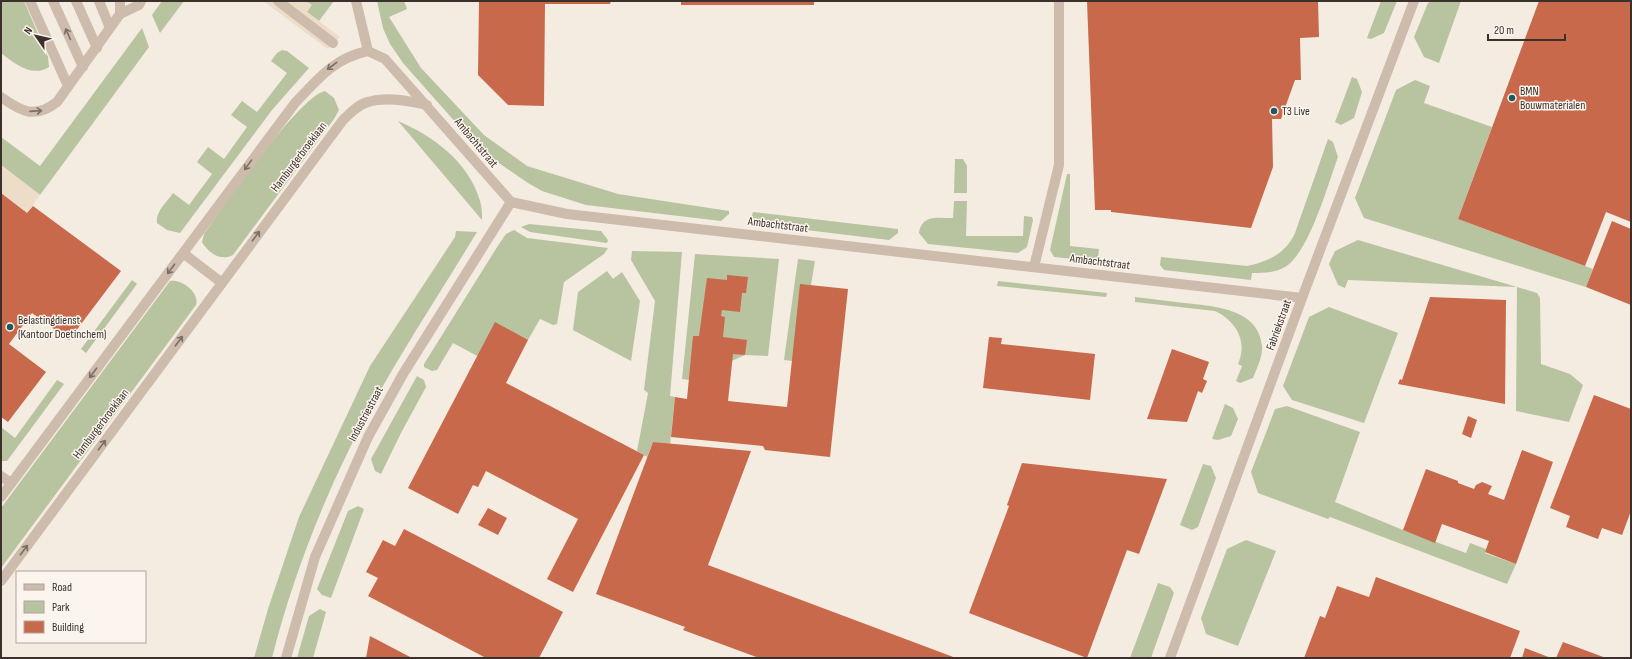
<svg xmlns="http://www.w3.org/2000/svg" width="1632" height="659" viewBox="0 0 1632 659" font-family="'Sofia Sans Condensed',sans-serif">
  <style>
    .green { fill: #b8c4a0 }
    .plaza { fill: #ecdcc8 }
    .building { fill: #c8694b }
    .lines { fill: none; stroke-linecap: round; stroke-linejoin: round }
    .minor { stroke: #cdbbac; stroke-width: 10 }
    .oneway { stroke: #7d6f65 }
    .poi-dot { fill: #1f5a5e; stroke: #fbf5ee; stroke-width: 1.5 }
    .labels { text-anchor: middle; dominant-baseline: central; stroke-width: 3; stroke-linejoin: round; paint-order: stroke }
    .poi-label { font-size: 12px; fill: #3b302b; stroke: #fbf5ee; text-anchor: start }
    .street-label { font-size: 12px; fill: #3b302b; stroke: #fbf5ee }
  </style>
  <rect width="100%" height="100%" fill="#f4ebe1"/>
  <path class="green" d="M1,1H24L48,57L49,67C32,78 14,63 1,53Z
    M162,1H184L160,33L152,15Z
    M306,1H334L319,21L307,12Z
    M377,1H404L407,9L389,17L421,68L484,135L527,166L618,194L729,211V214L721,221L586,205L542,191L528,183L480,150L403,63L390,44L383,28Z
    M1381,1H1397L1384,33L1371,39L1367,38Z
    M1433,1H1461L1439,63L1424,57L1414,37L1428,3Z
    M142,28L149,47L40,195L1,165V137L40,166Z
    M282,50L287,51L309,68L272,110L180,233L167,230L157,223C155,212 167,202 173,193L189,205L212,174L197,162L208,147L224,159L247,127L231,115L242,101L257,112L287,73L271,61L277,53Z
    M1352,77L1357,79L1362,92L1354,118L1341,125L1335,122Z
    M1415,80L1430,86L1424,103L1492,127L1458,219L1593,269L1586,287L1364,218L1355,198L1396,90Z
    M325,91L334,98L339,110L334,119L233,255C220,262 208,252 202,242L204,234C223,208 299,96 325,91Z
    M398,121C433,136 469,162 480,201C482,207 482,214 482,220Z
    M1328,139L1333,142L1338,157C1328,184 1309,253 1285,267C1275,273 1263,273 1252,273L1251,280L1164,270L1160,265L1161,257L1247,266C1268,262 1286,253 1295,233Z
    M955,159H963L967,166V193H954Z
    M1067,174H1070V246L1099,249L1098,258L1093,261L1054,257L1050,250Z
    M954,201H967L966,236H1023L1024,216L1032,217L1033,220L1027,247L1018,253L928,244L919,233C922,214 938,218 953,218Z
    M753,212L898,229V233L889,240L756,224L751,219Z
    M529,224L601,231L608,240L607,243L530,232L521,227Z
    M514,230L527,238L608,248L604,254L564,282L557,324L553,325L540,319L528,340L481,358L453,343L437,370L432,371L424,367V364L499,244L506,234Z
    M456,231L477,232C443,288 407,343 375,400C331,479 294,570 272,658H254L268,609L299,517L370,366L455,237Z
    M1358,240L1517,287L1537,293L1540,298L1541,364L1570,374L1583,385L1569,422L1516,411L1517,287L1348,280L1345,288L1338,285L1329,264L1335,251Z
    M632,251L682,252L670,396L675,397L670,444L653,442L647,457L637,451L648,393L644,390L655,301L631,260Z
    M695,254L779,259L768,356L745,355L689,380L682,379Z
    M798,259L815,261L811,285L792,361L784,360Z
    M607,271L613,279L622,272L640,301L631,361L573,330L578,292Z
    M132,280L137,284L86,353L81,349Z
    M170,281C182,279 200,293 196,305L1,568V508Z
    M998,281L1107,293L1106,297L997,286Z
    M1135,297C1151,299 1168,301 1184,303C1212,306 1259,308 1262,346C1263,356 1257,368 1253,378L1240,383L1236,381L1242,366L1238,364C1248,341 1236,321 1215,311L1135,302Z
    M1329,307L1398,333L1364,423L1292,400L1283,386L1309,317Z
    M417,376L424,380L426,387L401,433L381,474L375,471L371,459Z
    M57,380L64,384L7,461H1V427L15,438Z
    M1225,404L1233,408L1238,419L1231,436L1218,440L1212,439Z
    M1287,406L1360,432L1335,502L1403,530L1466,553L1470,543L1486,549L1485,553L1516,564L1507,584L1330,517L1328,519L1258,493L1251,472L1275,409Z
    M1203,464L1211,466L1216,478L1198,527L1192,530L1180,525Z
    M358,506L364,509L331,598L322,595L317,589L348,511Z
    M1246,540L1276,551L1238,646L1206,634L1201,618L1227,549Z
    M1158,583L1170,587L1174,593L1151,658H1130Z
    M320,609L326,612L313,658H297L309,616Z"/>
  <path class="plaza" d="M263,1H306L312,5L307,12L340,37L328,49Z
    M1,165L40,195L27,213L1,193Z"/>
  <path class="building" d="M479,1H611L610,4H545L544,106L508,105L478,75Z
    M681,1H814V5H681Z
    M1087,1H1318L1319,37L1300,38L1301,80H1295L1281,119H1272L1273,167L1251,228L1111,212V210H1095Z
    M1539,1H1631V222L1606,212L1585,266L1458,219Z
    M1,193L27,213L33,206L121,271L69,340L32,313L9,344L46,372L8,422L1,417Z
    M1612,221L1631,229V305L1586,287Z
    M727,275L748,277L746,293H742L740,312L722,310L721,316L725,317L723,337L747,340L745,355L733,354L728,401L787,407L800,284L848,289L830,457L765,450L763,446L671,437L675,397L687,399L693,336H699L707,278L727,280Z
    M1430,297L1506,300L1505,404L1398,384L1400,379L1402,380Z
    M495,322L528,340L506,383L644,455L573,592L547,579L578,519L486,471L478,487L473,485L458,514L408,488Z
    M989,337L1002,338L1001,344L1095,354L1090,400L983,388Z
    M1172,349L1209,362L1203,379L1207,381L1202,393L1198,391L1187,422L1147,419Z
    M1594,395L1631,409V511L1622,535L1602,528L1598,539L1566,527L1570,516L1550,508Z
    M1468,416L1477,420L1471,438L1462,434Z
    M653,442L751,451L708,565L956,658H759L683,630L685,627L596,594Z
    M1522,450L1553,462L1516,564L1485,552L1489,541L1442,524L1435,543L1403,530L1426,469L1458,481V483L1474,489L1476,485L1482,482L1492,486L1488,494L1504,500Z
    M1022,463L1167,479L1139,554L1127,550L1087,658L969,613L1009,506L1007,505Z
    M488,508L507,518L498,535L478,525Z
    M404,529L563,612L539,658H486L368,596L378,578L366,572L383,540L395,546Z
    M1376,577L1520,631L1510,658H1304L1320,616L1325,618L1337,586L1369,597Z
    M370,636L412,658H366Z
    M1563,642L1606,658H1556Z
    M1525,648L1551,658H1522Z"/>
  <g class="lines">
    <path class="minor" d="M30,1L68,86
      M53,1L83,67
      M76,1L97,48
      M99,1L110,28
      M120,1V14
      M278,1L333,43
      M356,1L368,51
      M368,51L385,59L511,202L567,214L1302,298
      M1,97C22,112 35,119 57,102L120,14L139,5L141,1
      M183,253L222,283
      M1034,267L1059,165V1
      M1,476L11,483
      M1,497L295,103C318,79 334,58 368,51
      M1,581L343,120C350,113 359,104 368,102C386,96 410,101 427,105
      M286,658L315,557L368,437L403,374L511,202
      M1170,658L1302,298L1414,1"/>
  </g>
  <defs><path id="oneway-shaft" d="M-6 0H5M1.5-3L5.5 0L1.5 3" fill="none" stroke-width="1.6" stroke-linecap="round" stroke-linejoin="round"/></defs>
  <g class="oneway">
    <use href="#oneway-shaft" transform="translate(68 34) rotate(-114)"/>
    <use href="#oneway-shaft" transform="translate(332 66) rotate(143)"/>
    <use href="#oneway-shaft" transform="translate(36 111) rotate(-4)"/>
    <use href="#oneway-shaft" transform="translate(248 165) rotate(126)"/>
    <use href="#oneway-shaft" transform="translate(256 236) rotate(-53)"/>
    <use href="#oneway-shaft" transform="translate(171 269) rotate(127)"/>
    <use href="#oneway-shaft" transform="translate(179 341) rotate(-53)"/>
    <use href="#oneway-shaft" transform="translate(93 373) rotate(127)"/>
    <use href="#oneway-shaft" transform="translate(102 445) rotate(-53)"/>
    <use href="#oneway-shaft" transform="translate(24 550) rotate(-53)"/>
  </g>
  <g class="poi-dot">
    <circle cx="1512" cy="98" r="4"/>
    <circle cx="1274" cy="111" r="4"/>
    <circle cx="10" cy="327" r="4"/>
  </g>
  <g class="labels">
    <g class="poi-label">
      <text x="1520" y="91">BMN<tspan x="1520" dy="14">Bouwmaterialen</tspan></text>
      <text x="1282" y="111">T3 Live</text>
      <text x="18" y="320">Belastingdienst<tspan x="18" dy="14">(Kantoor Doetinchem)</tspan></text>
    </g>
    <g class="street-label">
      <text transform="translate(476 143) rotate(50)">Ambachtstraat</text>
      <text transform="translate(299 157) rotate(-53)">Hamburgerbroeklaan</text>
      <text transform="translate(778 225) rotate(7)">Ambachtstraat</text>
      <text transform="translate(1100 262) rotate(7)">Ambachtstraat</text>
      <text transform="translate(1279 325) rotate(-70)">Fabriekstraat</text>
      <text transform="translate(366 414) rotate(-62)">Industriestraat</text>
      <text transform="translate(101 424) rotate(-53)">Hamburgerbroeklaan</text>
    </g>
  </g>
  <rect width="1632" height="659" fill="none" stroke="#3b302b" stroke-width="4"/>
  <rect x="16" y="571" width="130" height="72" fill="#fbf5ee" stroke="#aea6a0"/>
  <rect x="24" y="584" width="20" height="6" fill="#cdbbac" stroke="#aea6a0"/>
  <text x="52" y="591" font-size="12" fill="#3b302b">Road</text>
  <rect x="24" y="601" width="20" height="12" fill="#b8c4a0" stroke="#aea6a0"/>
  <text x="52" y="611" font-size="12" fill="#3b302b">Park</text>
  <rect x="24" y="621" width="20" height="12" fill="#c8694b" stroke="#aea6a0"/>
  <text x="52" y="631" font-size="12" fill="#3b302b">Building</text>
  <g transform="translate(36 36) rotate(304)" stroke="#fbf5ee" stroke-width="3" paint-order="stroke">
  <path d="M0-3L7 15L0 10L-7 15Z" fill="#3b302b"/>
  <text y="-6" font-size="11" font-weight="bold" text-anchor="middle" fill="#3b302b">N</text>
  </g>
  <path d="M1488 34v6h77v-6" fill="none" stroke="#3b302b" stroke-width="2"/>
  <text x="1494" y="34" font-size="12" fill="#3b302b" stroke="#fbf5ee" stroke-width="3" paint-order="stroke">20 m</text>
</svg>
